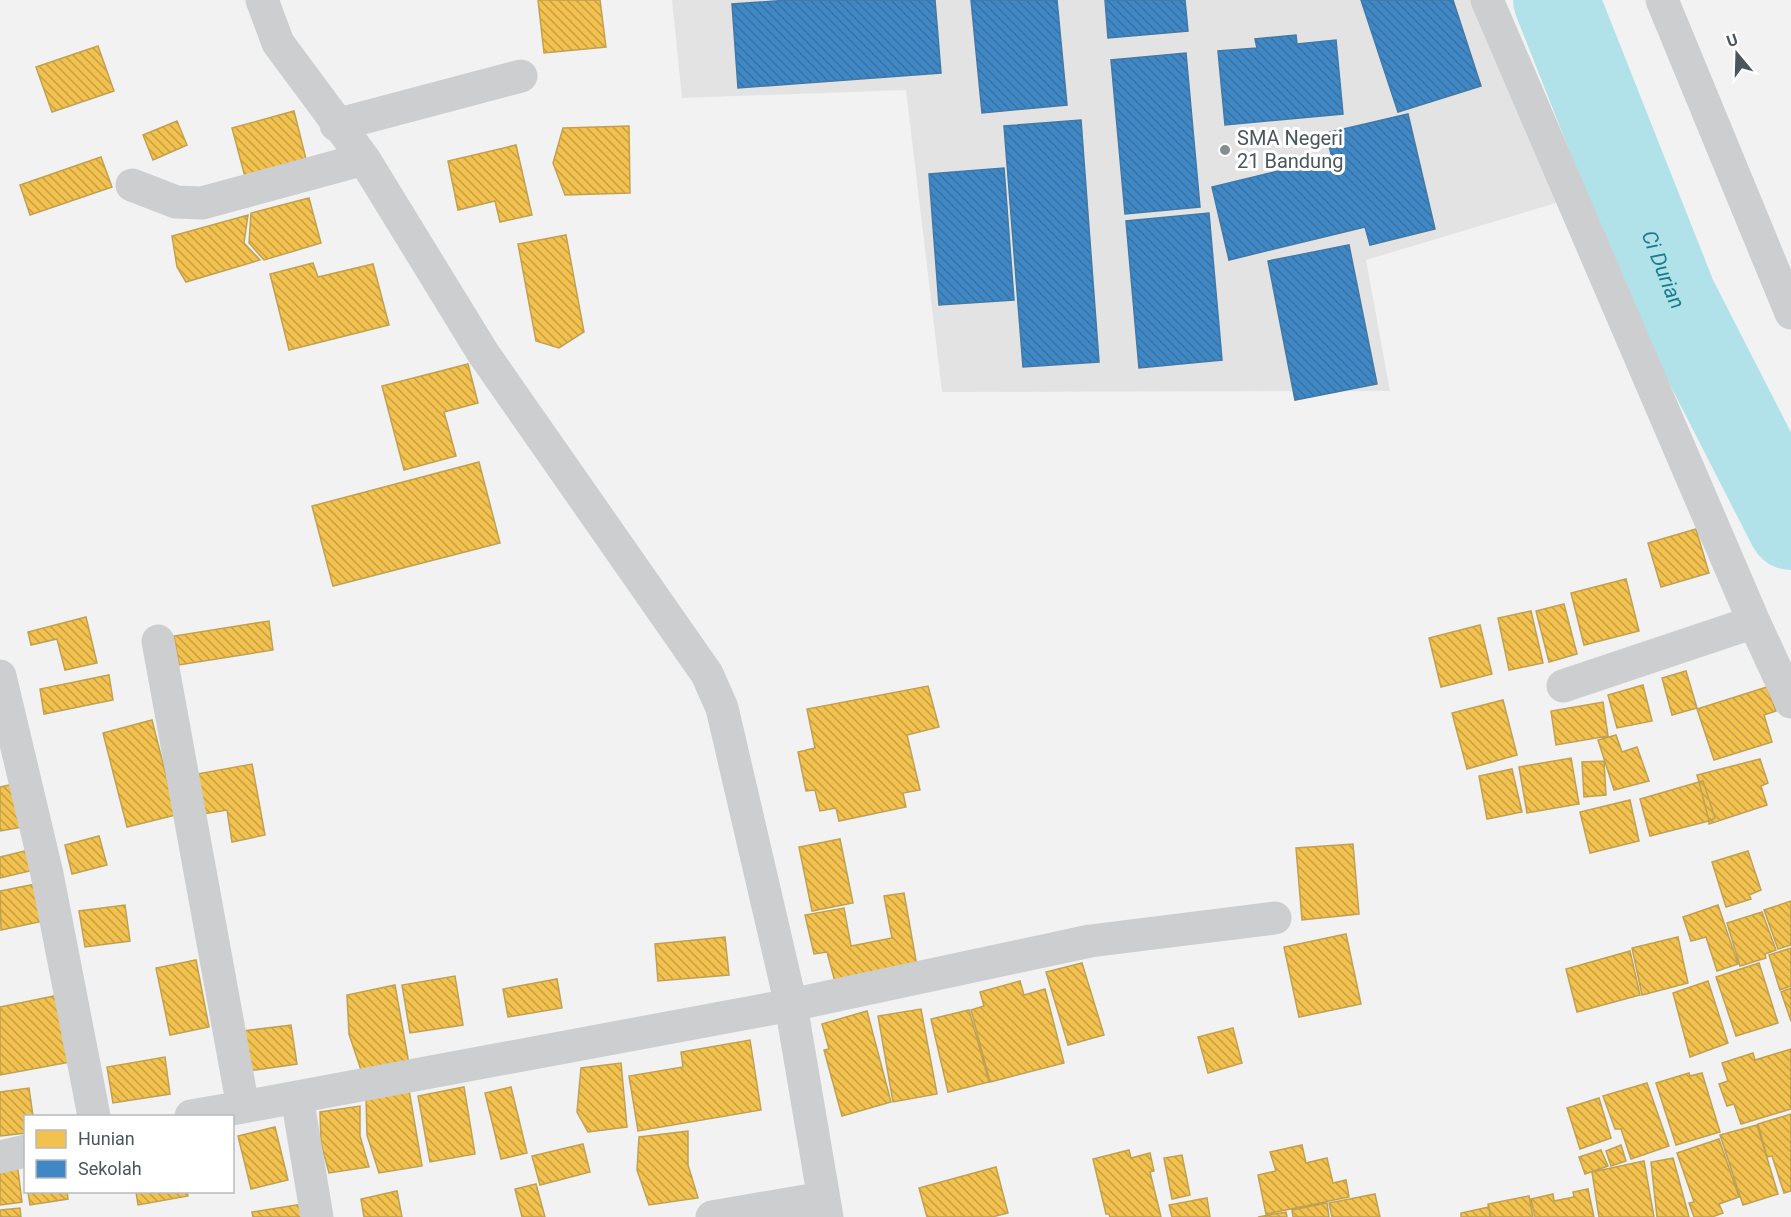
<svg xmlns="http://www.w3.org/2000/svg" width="1791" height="1217" viewBox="0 0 1791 1217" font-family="Roboto,sans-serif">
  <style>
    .education { fill: #e4e3e3 }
    .homes { fill: url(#homes-back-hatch); stroke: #c0a152; stroke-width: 1.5 }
    .schools { fill: url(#schools-back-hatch); stroke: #4279a6; stroke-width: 1.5 }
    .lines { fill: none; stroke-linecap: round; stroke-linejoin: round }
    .river { stroke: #b1e2e9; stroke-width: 86 }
    .street { stroke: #cccecf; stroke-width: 33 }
    .poi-dot { fill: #858d91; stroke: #fff; stroke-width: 2 }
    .labels { text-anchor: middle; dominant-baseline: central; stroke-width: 6; stroke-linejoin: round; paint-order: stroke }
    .poi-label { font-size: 20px; fill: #4a565d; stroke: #fff; text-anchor: start }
    .water-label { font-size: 21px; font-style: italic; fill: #197d8b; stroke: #fff }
  </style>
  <defs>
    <pattern id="homes-back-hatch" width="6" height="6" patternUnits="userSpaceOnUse" patternTransform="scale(1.5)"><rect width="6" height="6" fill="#f2c14e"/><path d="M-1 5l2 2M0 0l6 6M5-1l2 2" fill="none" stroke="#c6a044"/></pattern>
    <pattern id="schools-back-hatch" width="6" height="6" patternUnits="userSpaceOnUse" patternTransform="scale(1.5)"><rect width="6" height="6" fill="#3f88c5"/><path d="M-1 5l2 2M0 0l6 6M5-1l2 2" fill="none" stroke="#3772a3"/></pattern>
  </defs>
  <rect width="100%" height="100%" fill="#f2f2f2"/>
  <path class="education" d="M672,0H1474L1559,202L1366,260L1390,391L942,392L906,90L682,98Z"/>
  <path class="homes" d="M538,0H600L606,47L544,53Z
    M98,46L114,91L52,112L36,67Z
    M294,111L308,167L247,184L232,128Z
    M177,121L187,145L153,160L143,135Z
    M629,126L630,193L565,195L553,163L563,128Z
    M516,145L532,215L500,222L495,201L458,210L448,161Z
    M101,157L112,187L30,215L20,185Z
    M309,198L321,243L264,260L249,243L251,213Z
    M248,215L244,243L260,260L186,282L177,267L172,236Z
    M566,235L584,332L559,348L536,341L518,244Z
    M313,263L318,277L373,264L389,325L289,350L270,274Z
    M468,364L478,403L444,412L456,456L404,470L382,386Z
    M479,462L500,543L333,586L312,506Z
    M1696,529L1709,573L1661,587L1648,543Z
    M1626,579L1639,631L1584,645L1571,593Z
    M1564,604L1577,654L1549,662L1536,611Z
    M1531,611L1543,663L1509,670L1498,618Z
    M86,617L97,663L65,670L57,639L31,645L28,632Z
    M269,621L273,650L179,665L174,636Z
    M1480,625L1492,674L1441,687L1429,638Z
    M1686,671L1697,708L1672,715L1662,678Z
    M109,675L113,700L44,714L40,689Z
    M1643,685L1652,721L1617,728L1608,695Z
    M928,686L939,727L907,735L920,790L903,793L906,807L839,821L836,808L820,811L815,790L806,791L798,752L815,748L807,709Z
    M1767,687L1776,711L1764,715L1772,742L1714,760L1697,709Z
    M1503,700L1517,755L1467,769L1452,713Z
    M1603,702L1608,736L1556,745L1551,711Z
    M152,720L176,815L127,827L103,733Z
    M1616,735L1622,752L1637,747L1649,781L1614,790L1598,740Z
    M1571,758L1579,804L1527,813L1519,767Z
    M1760,759L1768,783L1761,786L1767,805L1709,824V821L1715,818L1703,781L1699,782L1697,775Z
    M1604,761L1606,795L1584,797L1582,762Z
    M252,764L265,835L232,842L227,810L204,814L197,774Z
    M1512,769L1522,812L1487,819L1479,776Z
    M1703,781L1715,818L1709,821L1699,782Z
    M1699,782L1709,821L1650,836L1640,799Z
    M14,784L23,827L0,831V787Z
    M1630,800L1639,841L1590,853L1580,812Z
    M99,836L107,865L72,874L65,845Z
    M840,839L853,903L812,911L799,847Z
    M1353,844L1359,914L1302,920L1296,848Z
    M33,849L38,869L0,878V857Z
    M1748,851L1761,890L1749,895L1751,899L1726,907L1712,862Z
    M46,882L53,919L1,930L0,891Z
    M904,893L918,972L838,993L827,952L814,954L805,915L844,908L851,946L892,938L884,896Z
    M1791,901V945L1778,949L1764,910Z
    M125,905L130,941L85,947L79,911Z
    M1718,905L1738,964L1717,971L1706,937L1691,941L1683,917Z
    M1762,912L1776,950L1765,954L1766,958L1740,966L1727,923Z
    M1346,934L1361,1004L1299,1017L1284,947Z
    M725,937L729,975L658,981L655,944Z
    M1678,937L1688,983L1642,995L1632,948Z
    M1791,948V986L1780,990L1769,955Z
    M1630,951L1640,995L1577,1012L1566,969Z
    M196,960L209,1027L170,1035L156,968Z
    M1082,963L1104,1035L1068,1045L1046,972Z
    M1759,963L1778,1023L1736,1036L1716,977Z
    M455,976L463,1025L410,1033L402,985Z
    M557,979L562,1008L508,1017L503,989Z
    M1020,981L1024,995L1045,989L1064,1063L990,1082L971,1010L984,1006L980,992Z
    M1708,981L1728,1043L1690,1057L1673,993Z
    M395,985L409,1064L362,1073L349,1034L347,995Z
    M1791,988V1021L1781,992Z
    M64,994L76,1061L0,1075V1007Z
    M921,1009L937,1094L893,1102L878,1016Z
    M969,1010L989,1082L948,1092L931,1019Z
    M867,1011L891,1102L842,1116L824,1050L829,1049L822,1024Z
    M291,1025L297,1064L248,1071L243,1031Z
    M1233,1028L1242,1063L1208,1073L1198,1037Z
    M750,1040L761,1110L638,1131L629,1076L683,1067L681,1052Z
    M1791,1049V1109L1741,1124L1734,1104L1727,1106L1719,1084L1728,1081L1722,1063L1753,1053L1755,1060Z
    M165,1057L170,1094L113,1103L107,1067Z
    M621,1063L627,1127L588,1132L577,1112L581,1068Z
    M1689,1073L1690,1076L1702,1073L1720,1132L1676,1145L1656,1083Z
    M1647,1083L1669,1146L1631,1159L1621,1129H1615L1603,1096Z
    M464,1087L475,1154L430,1162L418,1096Z
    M511,1087L527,1153L501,1159L485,1093Z
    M29,1088L33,1116H26V1133L0,1136V1092Z
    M409,1090L422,1166L379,1173L367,1135L366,1097Z
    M1599,1098L1611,1138L1580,1149L1567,1108Z
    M360,1106V1136L369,1167L329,1173L321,1143L320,1112Z
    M1791,1114V1191L1784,1193L1772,1156L1767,1157L1758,1124Z
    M1757,1125L1778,1194L1743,1205L1720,1135Z
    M275,1127L288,1180L251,1189L238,1136Z
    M688,1131V1165L698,1198L649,1205L637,1170L639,1137Z
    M1719,1139L1739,1197L1719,1204L1723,1213L1712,1217H1694L1689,1203L1694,1202L1677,1153Z
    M583,1144L590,1172L540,1185L532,1156Z
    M1302,1145L1306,1163L1327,1158L1333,1183L1346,1180L1349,1197L1266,1214L1258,1175L1276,1171L1270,1152Z
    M1621,1145L1626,1161L1611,1166L1606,1151Z
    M1129,1150L1131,1158L1150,1153L1154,1171L1150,1172L1161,1217H1110L1109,1214H1106L1093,1159Z
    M1601,1150L1608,1166L1585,1174L1579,1157Z
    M1182,1155L1190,1195L1172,1199L1164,1158Z
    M1673,1158L1689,1217H1657L1651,1162Z
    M1644,1161L1654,1217H1599L1592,1172Z
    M17,1162L22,1202L0,1205V1164Z
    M996,1167L1008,1213L992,1217H927L919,1188Z
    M536,1184L545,1217H522L515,1189Z
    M1588,1189L1594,1217H1535L1531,1199L1553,1194L1554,1201L1574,1197L1573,1192Z
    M397,1191L402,1217H364L361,1199Z
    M28,1192H67L68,1199L30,1205Z
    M136,1192H187L188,1196L138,1205Z
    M1375,1194L1380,1217H1332L1329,1203Z
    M1529,1196L1533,1217H1491L1488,1204Z
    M1207,1198L1210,1217H1172L1169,1205Z
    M1327,1203L1329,1217H1293L1292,1210Z
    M302,1204L304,1217H253L252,1212Z
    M1489,1207L1490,1217H1461V1213Z
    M20,1208L21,1217H0V1210Z
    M1286,1212L1287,1217H1258Z"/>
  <path class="schools" d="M789,0H935L941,73L738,88L732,4Z
    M971,0H1057L1067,105L982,113Z
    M1105,0H1185L1188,31L1108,38Z
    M1361,0H1453L1481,86L1398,112Z
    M1296,35L1297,44L1336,40L1343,114L1225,125L1218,51L1257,48L1255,39Z
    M1186,53L1200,207L1125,214L1111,60Z
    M1408,114L1435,229L1370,245L1365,227L1229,260L1212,187L1332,158L1326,133Z
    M1081,120L1099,362L1023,367L1004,126Z
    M1004,168L1014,300L939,305L929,174Z
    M1209,213L1222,360L1139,368L1126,221Z
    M1349,245L1377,384L1295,400L1268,261Z"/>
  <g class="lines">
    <path class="river" id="s1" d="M1556,0L1674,298L1791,527"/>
    <path class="street" d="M262,0L278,43L364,159L483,353L707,674L722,708L791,1005L827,1217
      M1487,0L1754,622L1791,702
      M1662,0L1791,313
      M336,125L521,76
      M132,185L176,202L202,203L364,159
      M158,641L243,1107L191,1116
      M0,676L47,874L94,1116
      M1563,686L1754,622
      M297,1097L317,1217
      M243,1107L791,1005L1090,941L1275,918
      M0,1157L26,1151
      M712,1217L823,1198"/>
  </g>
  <circle class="poi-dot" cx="1225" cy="150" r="6"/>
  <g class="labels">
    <g class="poi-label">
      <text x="1237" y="138">SMA Negeri<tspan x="1237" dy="23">21 Bandung</tspan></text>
    </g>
    <g class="water-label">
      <text stroke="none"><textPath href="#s1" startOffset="290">Ci Durian</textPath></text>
    </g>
  </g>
  <rect x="24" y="1115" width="210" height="78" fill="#ffffff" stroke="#b7bbbe" stroke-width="1.5"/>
  <rect x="36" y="1130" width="30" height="18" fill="#f2c14e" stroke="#b7bbbe" stroke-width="1.5"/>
  <text x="78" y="1145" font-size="18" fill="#4a565d">Hunian</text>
  <rect x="36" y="1160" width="30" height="18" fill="#3f88c5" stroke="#b7bbbe" stroke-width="1.5"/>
  <text x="78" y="1175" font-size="18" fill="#4a565d">Sekolah</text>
  <g transform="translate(1737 54) rotate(341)" stroke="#ffffff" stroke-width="4.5" paint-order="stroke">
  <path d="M0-4.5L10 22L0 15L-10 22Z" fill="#4a565d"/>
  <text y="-9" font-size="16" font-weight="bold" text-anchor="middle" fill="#4a565d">U</text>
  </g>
</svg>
